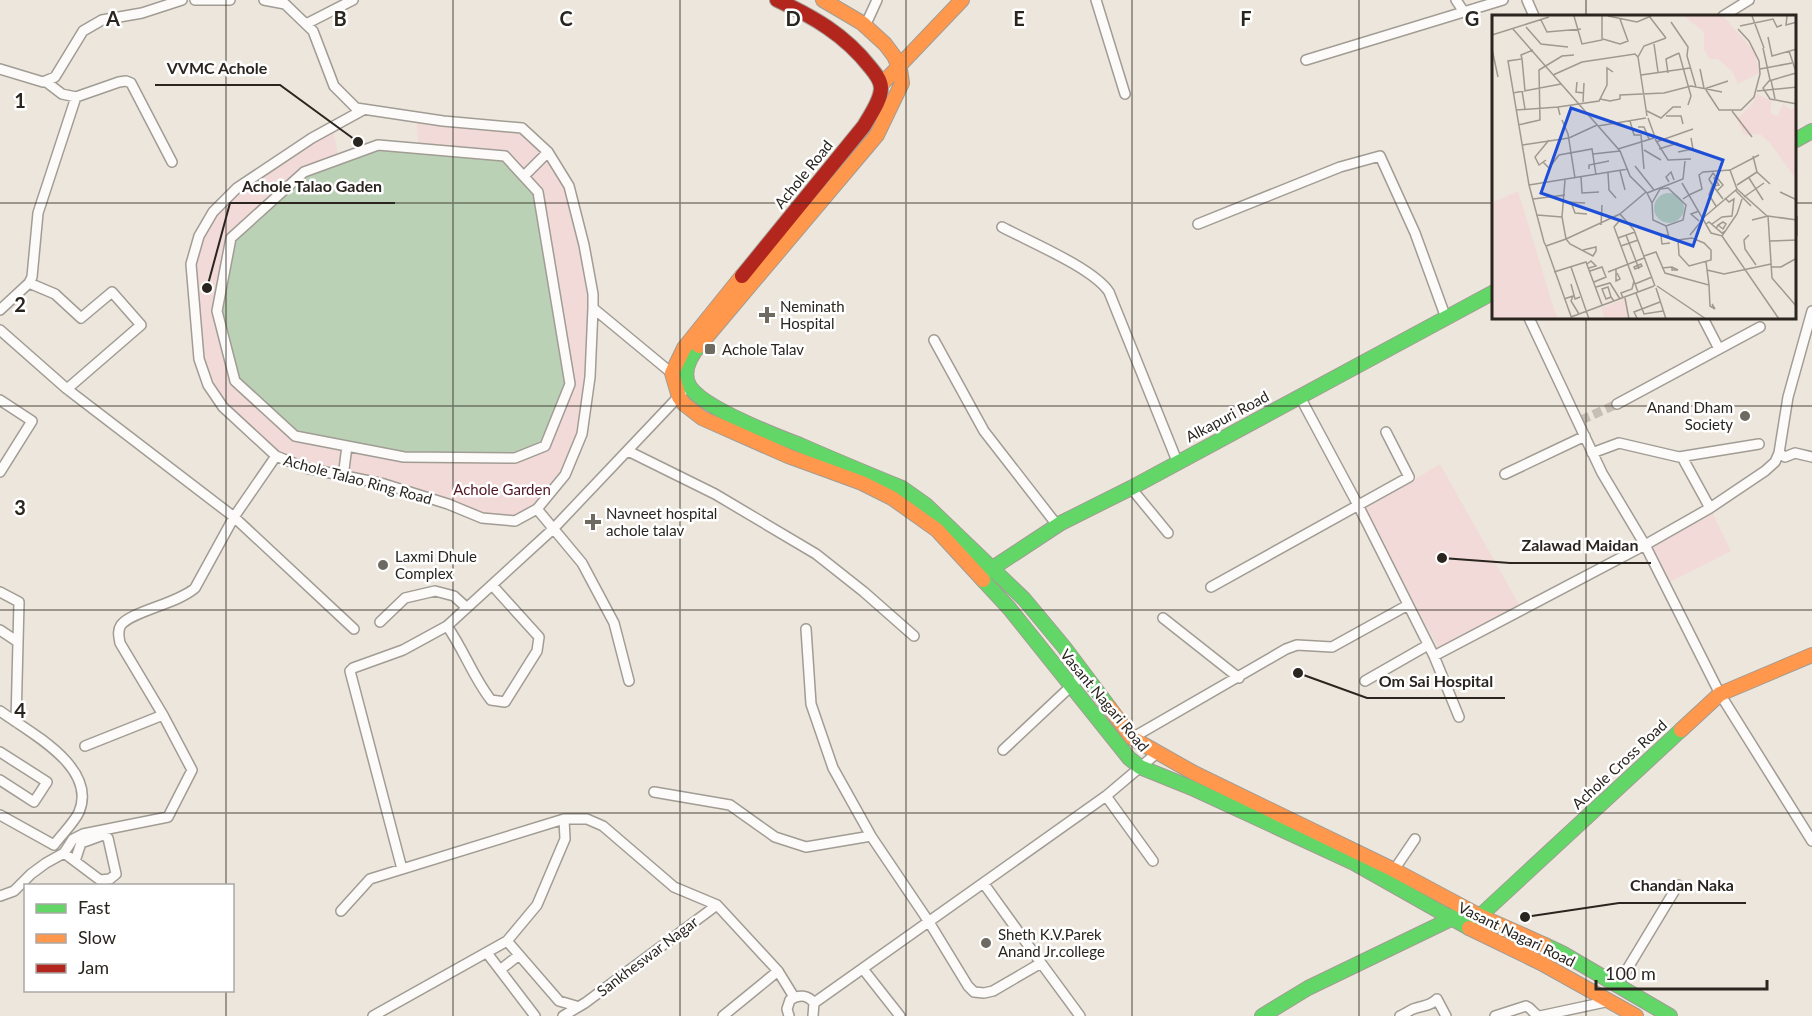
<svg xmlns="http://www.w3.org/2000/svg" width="1812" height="1016" viewBox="0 0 1812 1016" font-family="Lato,sans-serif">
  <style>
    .green { fill: #f1dad8 }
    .water { fill: #bbd1b6 }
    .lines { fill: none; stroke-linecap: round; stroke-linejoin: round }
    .street-tunnel { stroke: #c6bfb6; stroke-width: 9; stroke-dasharray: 9 4.5; stroke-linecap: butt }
    .street-casing { stroke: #a19c94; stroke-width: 12 }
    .fast-casing { stroke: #a19c94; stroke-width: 16 }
    .slow-casing { stroke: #a19c94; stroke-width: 16 }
    .jam-casing { stroke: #a19c94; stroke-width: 16 }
    .street { stroke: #fcfbfa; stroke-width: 9 }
    .fast { stroke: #63d668; stroke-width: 14 }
    .slow { stroke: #ff974d; stroke-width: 14 }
    .jam { stroke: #b3261e; stroke-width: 14 }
    .grid { fill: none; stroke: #2a251f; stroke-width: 1.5; stroke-opacity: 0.55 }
    .poi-dot { fill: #6e6961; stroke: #fff; stroke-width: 2 }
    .labels { text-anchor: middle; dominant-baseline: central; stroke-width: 5; stroke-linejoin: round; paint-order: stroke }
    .street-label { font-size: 15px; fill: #2a251f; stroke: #fff }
    .poi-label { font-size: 15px; fill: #2a251f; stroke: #fff; text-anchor: start }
    .park-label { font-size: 15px; fill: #521624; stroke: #fff }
    .inset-road { fill: none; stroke: #9f9990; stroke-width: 1.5 }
    .view { fill: #1d4ed8; fill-opacity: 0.15; stroke: #1d4ed8; stroke-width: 3 }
    .inset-edge { fill: none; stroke: #2a251f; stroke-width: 3 }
    .grid-label { font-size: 20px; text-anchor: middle; font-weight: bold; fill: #2a251f; stroke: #fff; stroke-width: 5; stroke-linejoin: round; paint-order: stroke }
    .leader { fill: none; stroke: #2a251f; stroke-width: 2 }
    .callout-dot { fill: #2a251f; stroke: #fff; stroke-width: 2 }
    .callout-label { font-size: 16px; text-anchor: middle; font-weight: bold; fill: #2a251f; stroke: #fff; stroke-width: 5; stroke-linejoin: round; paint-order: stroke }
  </style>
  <rect width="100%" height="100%" fill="#ede6dc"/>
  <path class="green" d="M416,117L522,128L569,186L593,294L582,434L559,483L537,509L515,521L482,518L448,504L276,456L223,407L199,359L191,264L199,236L237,188L333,131L339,159L419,149Z
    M1440,464L1521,608L1440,651L1365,509Z
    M1711,510L1731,551L1668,583L1650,546Z"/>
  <path class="water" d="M378,145L505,156L538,192L570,384L545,446L515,458L404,457L295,436L235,381L217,311L231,238L304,172Z"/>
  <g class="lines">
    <path class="street-tunnel" d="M1581,420L1617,404"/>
    <g class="street-casing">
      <path id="street" d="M195,0H230
        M264,0L285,4L313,31L334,86L356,108L443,121L522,128L548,152L569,186L584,245L593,294V308L674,375
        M1096,0L1125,94
        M1456,0L1464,12
        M1527,0L1534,16
        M1723,16L1749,0
        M306,24L353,0
        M866,24L877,0
        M1306,60L1503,0
        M0,69L43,82L55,77L83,31L102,20L142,13L182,0
        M45,81L62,94L76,97L119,82L126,81L131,83L172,162
        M363,110L312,138L237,188L213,212L199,236L191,264L199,359L208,385L223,407L276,456L306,468L384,484L448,504L482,518L515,521L537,509L565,475L582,434L590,377L593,308
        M378,145L505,156L538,192L570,384L545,446L515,458L404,457L295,436L235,381L217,311L231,238L304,172Z
        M524,176L548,152
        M1198,224L1340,167L1380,156L1415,233L1446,318
        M1002,227C1030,242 1093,268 1109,292L1177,461
        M29,283L55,294L81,318L112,292L141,325L67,389
        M0,310L29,283L32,277L38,213L76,97
        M1529,318L1602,473L1645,545L1720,694L1812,841
        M1703,318L1719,349
        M0,330L67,389L234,517L276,456
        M934,340L984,431L1057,525
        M1300,397L1359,507L1434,656L1645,545L1710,508L1765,471L1775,462L1779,453L1788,397L1812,311
        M0,400L32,421L0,472
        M1617,404L1760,327
        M628,451L715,494L816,554L864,592L914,636
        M1592,453L1619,443L1679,457L1759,444
        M1779,453L1785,457L1795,453L1812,457
        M1682,457L1710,508
        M1505,474L1585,436
        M343,477L347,446
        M1131,488L1168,533
        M537,509L582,563L614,623L629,681
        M1211,587L1409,477L1386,432
        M0,592L19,602L16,722
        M1163,618L1239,678
        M380,622L405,598L435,591L454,596L467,608
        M447,626C464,650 473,677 491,700L505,702L537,651L539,637L492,585
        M806,629L811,704L833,768L871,836L929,922L968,986L974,992L984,993L993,991L1041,963L1080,1016
        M0,630L18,642
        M1434,656L1459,717
        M1365,681L1428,645
        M0,711C29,732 98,767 79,812C74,823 61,835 54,845L0,815
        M1132,738L1286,649L1297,645L1332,647L1408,605
        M85,746L163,715
        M1003,750L1084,674
        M0,752L47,782L34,802L0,780
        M654,792L730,805L775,837L806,847L871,836
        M1106,796L1153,861
        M64,853L100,880L110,879L116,874L108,838L103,835L81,843L75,861
        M402,869L350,671L353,668L403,650L447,626L553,529L682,393
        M1394,870L1415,839
        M984,884L1041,963
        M0,896L14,891L31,874L46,863L64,853L73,839L83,834L168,817L192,770L163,715L120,643C119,637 117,631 121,625C132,611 177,604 195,588L234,517L354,629
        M341,911L370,879L564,819H587L603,826L674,887L717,905L778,971L794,997
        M507,941L559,1001L576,1006
        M487,953L535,1016
        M863,969L900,1016
        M500,970L519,955
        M1617,986L1678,885
        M814,1003L1106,796L1157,753
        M373,1016L507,941L537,905L565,839L564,819
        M563,1016L585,1003L717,905
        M723,1016L778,971
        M789,1016L787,1009L790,1000C799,994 808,995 814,1003L813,1016
        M1400,1016C1403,1015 1407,1012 1413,1009C1423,1005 1429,1007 1437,999L1446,1016
        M1495,1016L1526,1006C1532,1008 1533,1014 1539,1016
        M1540,1016L1610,1001"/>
    </g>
    <g class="fast-casing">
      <path id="fast" d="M1796,140L1812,131
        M699,346C690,357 681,373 690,387C705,409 774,435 800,445C834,460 868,474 902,488L926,505L1024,599L1064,647L1109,707
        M985,573L1061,523L1131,488L1494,292
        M983,580L1009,608L1129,758L1140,767L1192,788L1354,863L1469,928
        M1468,927L1681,730
        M1545,945L1562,953L1670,1016
        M1262,1016L1308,988L1451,919L1457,914"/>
    </g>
    <g class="slow-casing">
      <path id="slow" d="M881,85L962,0
        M742,276L684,348L672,373L679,397L684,404L702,418L788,456L862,483L892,498L937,530L983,580
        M699,346L877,135L902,83L900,69L894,56L885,44L862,23L823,0
        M1109,707L1132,738L1194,773L1394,870L1480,916L1545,945
        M1681,730L1720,694L1812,655
        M1469,928L1541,963L1636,1016"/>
    </g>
    <g class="jam-casing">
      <path id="jam" d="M742,276L864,126C870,115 881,101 881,88C881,80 875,73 870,67C845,35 814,17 777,0"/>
    </g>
    <use href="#street" class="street"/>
    <use href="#fast" class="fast"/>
    <use href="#slow" class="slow"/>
    <use href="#jam" class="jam"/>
  </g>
  <path class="grid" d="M226,0V886M453,0V1016M680,0V1016M906,0V1016M1132,0V1016M1359,0V1016M1586,0V16M0,203H1494M1796,203H1812M1586,318V1016M0,406H1812M0,610H1812M0,813H1812M226,990V1016"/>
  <g class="poi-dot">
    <path d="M764 306h6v6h6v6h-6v6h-6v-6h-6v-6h6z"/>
    <rect x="704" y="343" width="12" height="12" rx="3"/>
    <circle cx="1745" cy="416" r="6"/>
    <path d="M590 513h6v6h6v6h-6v6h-6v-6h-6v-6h6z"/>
    <circle cx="383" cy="565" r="6"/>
    <circle cx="986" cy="943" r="6"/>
  </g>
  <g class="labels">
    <g class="street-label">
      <text transform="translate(803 174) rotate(-51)">Achole Road</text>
      <text transform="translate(1227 416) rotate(-28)">Alkapuri Road</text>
      <text transform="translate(358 479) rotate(15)">Achole Talao Ring Road</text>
      <text transform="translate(1105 700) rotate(50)">Vasant Nagari Road</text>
      <text transform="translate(1619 764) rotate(-43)">Achole Cross Road</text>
      <text transform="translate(1517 934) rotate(26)">Vasant Nagari Road</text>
      <text transform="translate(647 956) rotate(-37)">Sankheswar Nagar</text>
    </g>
    <g class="poi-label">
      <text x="780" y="306">Neminath<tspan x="780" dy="17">Hospital</tspan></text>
      <text x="722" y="349">Achole Talav</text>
      <text x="1733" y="407" text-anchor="end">Anand Dham<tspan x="1733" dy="17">Society</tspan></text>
      <text x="606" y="513">Navneet hospital<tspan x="606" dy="17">achole talav</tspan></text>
      <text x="395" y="556">Laxmi Dhule<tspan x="395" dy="17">Complex</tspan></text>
      <text x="998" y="934">Sheth K.V.Parek<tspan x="998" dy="17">Anand Jr.college</tspan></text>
    </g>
    <g class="park-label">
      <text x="502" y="489">Achole Garden</text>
    </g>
  </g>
  <g transform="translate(1492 15)">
    <rect width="304" height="304" fill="#ede6dc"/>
    <path d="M192,1H231L263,37L267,58L246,69L240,56L226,44H218L212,35V17ZM265,79L280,86L278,98L286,101L291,89L299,95L304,91V164L278,128L268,119L252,120L245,104L261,88ZM26,176L61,291L66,304H0V188ZM133,284L137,304H113L109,293Z" fill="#f1dad8"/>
    <path d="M162 193a15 15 0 1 1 30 0a15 15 0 1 1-30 0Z" fill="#bbd1b6"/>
    <path class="inset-road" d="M82,1L90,29L110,25V1M116,1L145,7L159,1M157,1L174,23M260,1L272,33M295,1L294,10L305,7M49,5L55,17L89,14M179,7L196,32L195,41L204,72M248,11L281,4L285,12L290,10M34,12L49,29L76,32M21,14L128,136L138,161L154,177L128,199L142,215L163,271M0,20L57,2M276,22L280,41L305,34M111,24L128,29L136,26L128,4M162,29L166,57M271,33L278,65M0,34L6,62M41,35L29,40L30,44L16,46L37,170L52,227L54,231L74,224L128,199M297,36L304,57M187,38L199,81L196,90M146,42L155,101M146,42L152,31L174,23M30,44L33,76M208,54L212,73M268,54L300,48M176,58L174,44L187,38M304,58L277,66L271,73L278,84L305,89M61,60L90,47L143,39L146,42M149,60L198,53M279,65L283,84M85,67L84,77L92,78M212,74L236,66M214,75L227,95H249L262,82L268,59L267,46L257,26L246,14M30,76L33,94M265,76L305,72M21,78L69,69M108,84L118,86L128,84V80L172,78L199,71L230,77M91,87L92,68M66,92L107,86L115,70V53L121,57M24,95L66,92L68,100M155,96L169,103L181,92H189M240,96L260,122M174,101H189L191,109M156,103L163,122M70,105L76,119L83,163M138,106L142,120H149L152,154M26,110L48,105L47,55L70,41L82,40M106,111L154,103M146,112H152L157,124M163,124L176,145L199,144M164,127L201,114M30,130L77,123L105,110M126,134L162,123M167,134L186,128M152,135L169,145M186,137L201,134L199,123M101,139L128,136M267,140L238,155L245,174L275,201M261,141L265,157L278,169M54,145L47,150L43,142L57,125M51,147L57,153L67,140L100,134L104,160M143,151L162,175M97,154V150L117,146M128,156L133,175M116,158L117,175L124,183M89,162L90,178L107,177M257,163L271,185M73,165L70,202L74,224L78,229L101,241L104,236V232L91,235M177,167L174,162L179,157L182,165M190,168L197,180L210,174L207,160L211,157L238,155M221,169L217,180L224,191M37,170L136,154M245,170L265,157M222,171L227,170L222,162L224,169M243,175L259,191M225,176L231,170L221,158L217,164L218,166L225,176L231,184M288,177L305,185M252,182L272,168M41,184L73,180M191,184L197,180L219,218L230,221L245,199L250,184M73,187L93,188M79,187L83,198L95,199M160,188L168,174L176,173L194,190L191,205L174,211L161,205L160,188L155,178L191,164L193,146M207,196L199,199L207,206M45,200L70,202M276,201L280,263L305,292M305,201V221M211,203L245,174M129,204L122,212L146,277M260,205L276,201L305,205M214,209L217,207L230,218L233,216M220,209L230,202L240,201L242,184L237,187L233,183M109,210L110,190M174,211L177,222L186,225L187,240L197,251L219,245V235L212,228L200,223L186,225M224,214L226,210L231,207L234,209L231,214L226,210M134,220L147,254M176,220L169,221L170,229L178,228M198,220L211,204M257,220L252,225L253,234L264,250M230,221L287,304M126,223L143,217M278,226L305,225M54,231L80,304M129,231L146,225M152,241L164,237L173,258L217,270L218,291L223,294L220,289M214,247L217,270M95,249L99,246L104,251L97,253M149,249L150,251L143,254L142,252ZM79,252L97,304M279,252H289L305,243M170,253L180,252L186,255H180V252M124,254V266L128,264L125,258M215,255L232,259L279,249M98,256L110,252L114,262L102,267M62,257L94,247L110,290M116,257L152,243M79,269L83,284L88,282M143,269L160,262M165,271L214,304M104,272L118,268L128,284M164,273L174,304M144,278L152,299L171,296M119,282L116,272L110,274L114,284L119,282L122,286M131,283L129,278L140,274L142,266M133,283L137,304M72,284L81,281L79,286L87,299M79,302L162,271M145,303L142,297L168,287"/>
    <path class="view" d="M79,93L231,145L201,231L49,178Z"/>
    <rect width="304" height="304" class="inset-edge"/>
  </g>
  <g class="grid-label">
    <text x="113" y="26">A</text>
    <text x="340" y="26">B</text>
    <text x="566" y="26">C</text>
    <text x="793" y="26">D</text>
    <text x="1019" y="26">E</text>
    <text x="1246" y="26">F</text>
    <text x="1472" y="26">G</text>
    <text x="20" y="108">1</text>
    <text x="20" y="312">2</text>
    <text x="20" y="515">3</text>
    <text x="20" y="718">4</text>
  </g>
  <path class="leader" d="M358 142L280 85H155M207 288L230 203H395M1442 558L1510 563H1651M1298 673L1367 698H1505M1525 917L1619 903H1746"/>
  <g class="callout-dot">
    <circle cx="358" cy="142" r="6"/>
    <circle cx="207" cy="288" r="6"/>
    <circle cx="1442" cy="558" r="6"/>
    <circle cx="1298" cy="673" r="6"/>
    <circle cx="1525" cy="917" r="6"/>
  </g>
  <g class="callout-label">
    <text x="217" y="74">VVMC Achole</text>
    <text x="312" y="192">Achole Talao Gaden</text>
    <text x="1580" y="551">Zalawad Maidan</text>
    <text x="1436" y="687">Om Sai Hospital</text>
    <text x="1682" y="891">Chandan Naka</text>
  </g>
  <rect x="24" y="884" width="210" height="108" fill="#ffffff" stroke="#aaa8a5" stroke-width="1.5"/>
  <rect x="36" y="904" width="30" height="9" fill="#63d668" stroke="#aaa8a5" stroke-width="1.5"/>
  <text x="78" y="914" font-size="18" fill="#2a251f">Fast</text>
  <rect x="36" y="934" width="30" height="9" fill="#ff974d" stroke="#aaa8a5" stroke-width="1.5"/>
  <text x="78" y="944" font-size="18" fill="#2a251f">Slow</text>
  <rect x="36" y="964" width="30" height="9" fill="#b3261e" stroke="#aaa8a5" stroke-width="1.5"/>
  <text x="78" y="974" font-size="18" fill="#2a251f">Jam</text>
  <path d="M1596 980v9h171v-9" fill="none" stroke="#2a251f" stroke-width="3"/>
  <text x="1605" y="980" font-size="18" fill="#2a251f" stroke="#ffffff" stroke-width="4.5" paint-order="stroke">100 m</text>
</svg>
